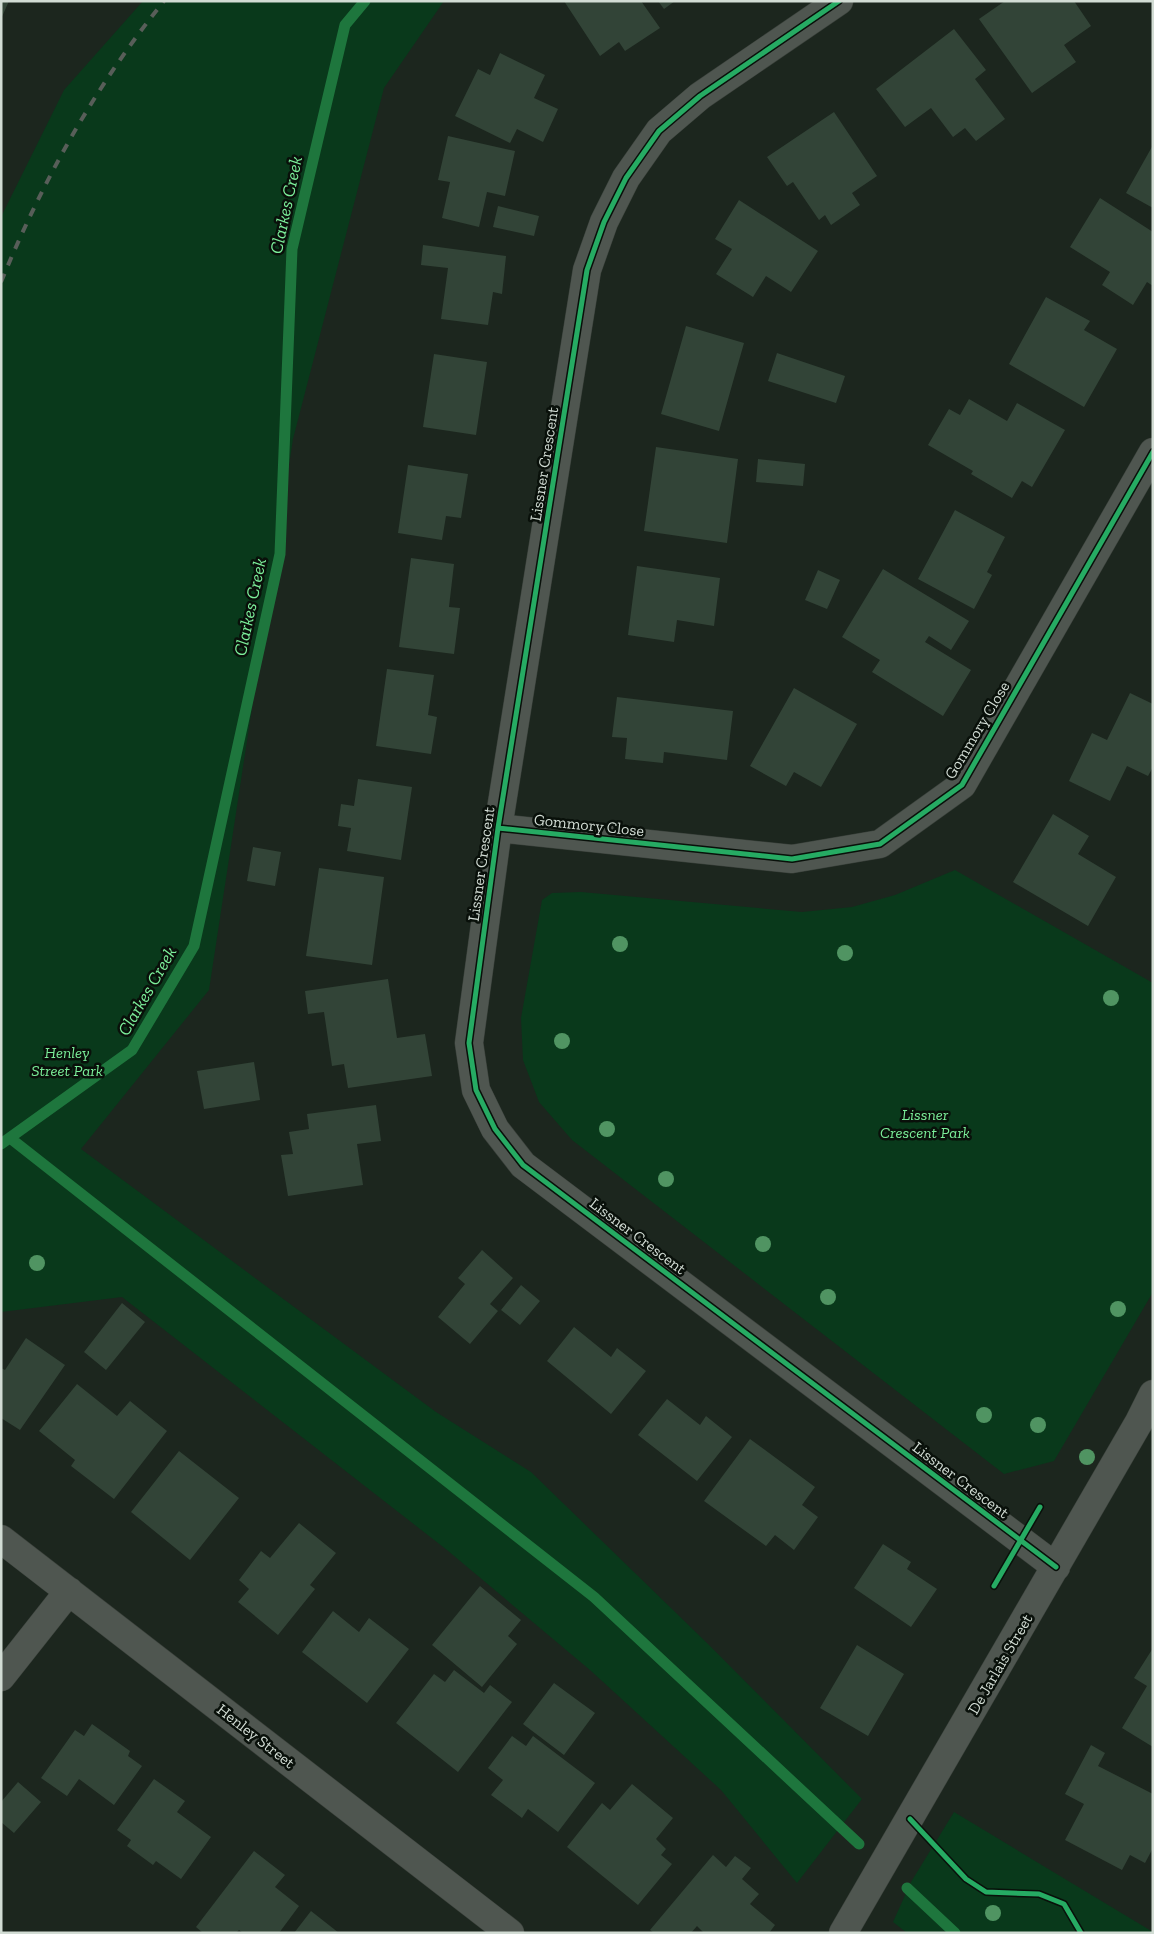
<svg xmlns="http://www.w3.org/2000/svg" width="1154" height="1934" viewBox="0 0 1154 1934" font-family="'Zilla Slab',serif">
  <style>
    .green { fill: #09391b }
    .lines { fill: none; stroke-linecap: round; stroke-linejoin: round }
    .stream { stroke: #1e763d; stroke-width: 11 }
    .building { fill: #324437 }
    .minor-casing { stroke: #383f39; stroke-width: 29 }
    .minor { stroke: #4f5650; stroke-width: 28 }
    .rail { stroke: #585e59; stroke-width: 4; stroke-dasharray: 9 9; stroke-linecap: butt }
    .cycleway-casing { stroke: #09100a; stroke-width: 8 }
    .cycleway { stroke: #26ab63; stroke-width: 5 }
    .tree { fill: #509462 }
    .labels { text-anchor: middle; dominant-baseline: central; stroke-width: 5; stroke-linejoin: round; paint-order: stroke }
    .street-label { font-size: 16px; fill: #d2dcd4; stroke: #09100a }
    .park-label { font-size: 16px; font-style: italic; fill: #7bee99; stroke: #09100a }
    .water-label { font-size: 18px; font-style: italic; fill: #7cef9a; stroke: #09100a }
  </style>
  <rect width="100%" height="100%" fill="#1c261e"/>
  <path class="green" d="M143,1H444L384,88L293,439L209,990L81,1149L436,1412L531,1472L708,1644L862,1799L797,1883L721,1790L590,1670L447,1550L122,1297L1,1312V217L64,90Z
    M955,870L1153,983V1292L1054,1461L1004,1474L572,1140L539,1102L523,1060L521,1018L542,900L552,893L581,892L802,912L852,907L895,895Z
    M954,1812L1153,1932V1933H907L893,1922L911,1882Z"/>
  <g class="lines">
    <path class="stream" d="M10,1138L594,1597L859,1844
      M1,1144L132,1050L194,946L280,554L292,249L345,25L365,1
      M907,1888L955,1933"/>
  </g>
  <path class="building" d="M1,1H9L1,19Z
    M564,1H641L660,28L625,51L619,42L600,56Z
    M658,1H675L664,9Z
    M1005,1H1074L1091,26L1064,45L1076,62L1032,93L979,19Z
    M954,29L986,70L975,79L1005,119L976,141L965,128L953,137L931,108L905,127L876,89Z
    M500,53L545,75L534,98L558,109L543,142L517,129L510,143L455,116L478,69L490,75Z
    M834,112L877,176L852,193L860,205L831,225L825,215L819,220L793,182L787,186L767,157Z
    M448,136L515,151L505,196L487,192L479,227L442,218L450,182L438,180Z
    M1153,145V208L1126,193Z
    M1100,198L1153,232V286L1147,282L1133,305L1102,285L1110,272L1070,247Z
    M739,200L818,251L791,292L766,276L753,297L716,274L732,249L715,239Z
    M498,206L539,216L534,236L493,227Z
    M423,245L506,256L502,294L493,292L488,325L441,319L448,268L421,265Z
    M1046,297L1090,321L1084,330L1117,349L1084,407L1009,364Z
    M686,326L744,343L719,431L661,414Z
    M777,353L845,376L836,403L768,381Z
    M434,354L487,362L476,435L423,427Z
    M969,399L1007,421L1017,403L1065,430L1032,487L1022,481L1012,498L971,474L973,471L928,445L949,409L960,415Z
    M656,447L738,459L727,543L644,531Z
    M758,459L805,464L803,486L756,482Z
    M408,465L468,474L461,518L446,516L442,540L398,533Z
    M955,510L1005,537L987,572L992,575L974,609L918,579Z
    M411,558L454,564L449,607L460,608L454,654L399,647Z
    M637,566L720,578L714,626L677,620L674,642L628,635Z
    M883,569L969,621L951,650L929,636L925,642L971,670L943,716L872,672L880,660L842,637Z
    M818,570L840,580L827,609L805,600Z
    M387,669L434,675L428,715L437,717L431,754L376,746Z
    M794,688L857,724L821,787L794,772L786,786L750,766Z
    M1130,693L1153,704V767L1148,776L1127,766L1110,801L1069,781L1092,733L1107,740Z
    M617,697L733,711L727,760L664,752L663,763L625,759L627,738L612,737Z
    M358,779L412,787L401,860L347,851L351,828L338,826L341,804L354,806Z
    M1053,814L1089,836L1078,854L1116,877L1088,926L1013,882Z
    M253,847L281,852L275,886L247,881Z
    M319,868L384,877L372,965L306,956Z
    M388,979L397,1038L425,1034L432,1076L348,1088L344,1064L332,1066L324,1012L308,1014L305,991Z
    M254,1062L260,1100L204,1109L197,1071Z
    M376,1105L381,1141L357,1144L363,1185L288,1196L281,1155L293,1154L289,1132L309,1129L307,1114Z
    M482,1250L513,1278L490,1304L498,1311L470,1344L438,1317L465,1284L458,1278Z
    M521,1285L540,1301L520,1325L501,1310Z
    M122,1303L145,1322L106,1370L84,1352Z
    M574,1327L611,1357L617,1348L646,1371L611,1414L547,1361Z
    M26,1338L65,1365L20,1430L1,1418V1368L5,1370Z
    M77,1384L117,1416L130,1401L167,1431L114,1499L71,1466L75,1460L39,1431Z
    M667,1399L700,1425L706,1416L732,1437L697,1481L638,1435Z
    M750,1439L815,1487L802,1505L818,1517L794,1550L775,1535L766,1546L704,1501Z
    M179,1451L239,1498L190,1560L131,1512Z
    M299,1523L336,1553L310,1585L315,1589L278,1635L238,1602L249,1589L239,1580L261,1551L270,1558Z
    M883,1544L911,1562L907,1569L937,1589L911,1627L854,1588Z
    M480,1586L521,1620L508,1636L517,1644L482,1687L432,1645Z
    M333,1611L359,1632L369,1618L409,1649L367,1703L302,1652Z
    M857,1645L904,1674L868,1736L820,1708Z
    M1153,1648V1747L1122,1728L1147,1686L1134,1678Z
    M454,1670L484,1693L490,1685L512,1702L458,1772L396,1723L434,1674L445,1682Z
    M554,1683L595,1713L564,1755L523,1724Z
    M92,1724L130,1751L128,1756L142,1766L114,1805L79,1779L67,1796L41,1778L75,1730L84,1736Z
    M512,1736L526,1746L533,1736L595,1783L558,1832L528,1809L522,1818L491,1795L503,1780L488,1768Z
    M1091,1745L1105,1753L1098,1766L1153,1794V1848L1145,1863L1130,1855L1122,1870L1065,1840L1084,1804L1065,1794Z
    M154,1779L185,1801L177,1812L211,1837L181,1879L156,1861L153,1865L127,1846L131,1840L117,1830Z
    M18,1782L41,1802L14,1833L1,1822V1802Z
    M632,1784L673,1818L656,1839L666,1849L661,1855L672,1864L638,1905L567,1847L602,1803L610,1810Z
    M254,1851L285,1875L275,1887L299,1906L279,1933H243L239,1930L236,1933H203L196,1927Z
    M713,1855L726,1867L735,1856L751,1868L742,1879L759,1894L750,1904L775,1925L769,1933H704L697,1926L691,1933H654L650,1930Z
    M311,1911L339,1933H294Z"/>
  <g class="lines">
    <g class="minor-casing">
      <path id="minor" d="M839,1L700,96L659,131L626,178L604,222L587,270L498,828L469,1043L476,1090L495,1129L523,1165L1056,1567
        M498,828L792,859L880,844L962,785L1153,452
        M1,1539L510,1933
        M1,1677L69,1591
        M843,1933L1139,1422L1153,1394"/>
    </g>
    <use href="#minor" class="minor"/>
    <path class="rail" d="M1,282C43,180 94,88 164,1"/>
    <g class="cycleway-casing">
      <path id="cycleway" d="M839,1L700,96L659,131L626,178L604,222L587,270L498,828L469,1043L476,1090L495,1129L523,1165L1056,1567
        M498,828L792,859L880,844L962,785L1153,452
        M994,1586L1040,1507
        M910,1819L966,1879L986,1892L1039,1894L1064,1904L1081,1933"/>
    </g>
    <use href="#cycleway" class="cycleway"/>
  </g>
  <g class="tree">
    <circle cx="620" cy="944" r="8"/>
    <circle cx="845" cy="953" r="8"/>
    <circle cx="1111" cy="998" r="8"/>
    <circle cx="562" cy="1041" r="8"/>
    <circle cx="607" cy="1129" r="8"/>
    <circle cx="666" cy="1179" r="8"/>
    <circle cx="763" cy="1244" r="8"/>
    <circle cx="37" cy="1263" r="8"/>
    <circle cx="828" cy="1297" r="8"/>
    <circle cx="1118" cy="1309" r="8"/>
    <circle cx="984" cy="1415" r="8"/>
    <circle cx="1038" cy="1425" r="8"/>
    <circle cx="1087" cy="1457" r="8"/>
    <circle cx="993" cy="1913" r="8"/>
  </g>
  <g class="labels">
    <g class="street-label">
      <text transform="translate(544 464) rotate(-81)">Lissner Crescent</text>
      <text transform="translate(977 730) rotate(-59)">Gommory Close</text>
      <text transform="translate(589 825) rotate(6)">Gommory Close</text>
      <text transform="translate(481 864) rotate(-82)">Lissner Crescent</text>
      <text transform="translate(638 1236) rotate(37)">Lissner Crescent</text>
      <text transform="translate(961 1480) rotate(37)">Lissner Crescent</text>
      <text transform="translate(1000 1664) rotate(-60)">De Jarlais Street</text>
      <text transform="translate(256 1736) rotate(38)">Henley Street</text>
    </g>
    <g class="park-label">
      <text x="67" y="1052">Henley<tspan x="67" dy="18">Street Park</tspan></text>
      <text x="925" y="1114">Lissner<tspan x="925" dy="18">Crescent Park</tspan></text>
    </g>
    <g class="water-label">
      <text transform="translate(286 205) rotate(-78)">Clarkes Creek</text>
      <text transform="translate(250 607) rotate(-78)">Clarkes Creek</text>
      <text transform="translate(147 991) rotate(-60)">Clarkes Creek</text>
    </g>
  </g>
  <rect width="1154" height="1934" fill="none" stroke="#d2dcd4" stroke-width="5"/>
</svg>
